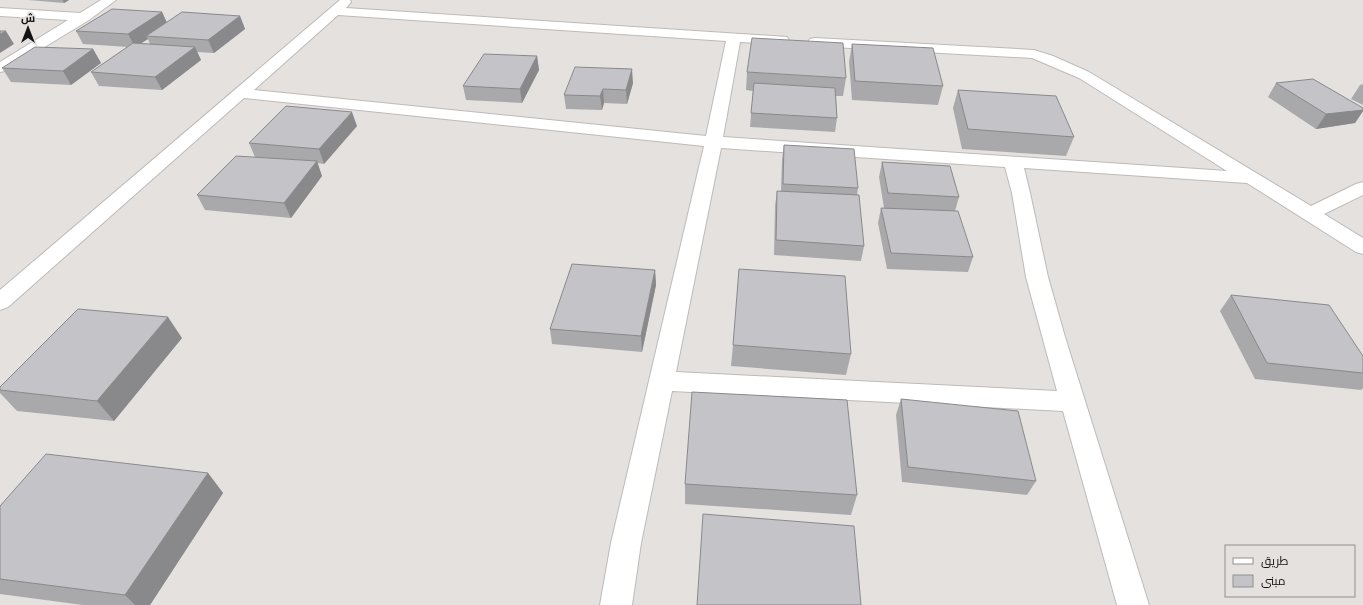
<svg xmlns="http://www.w3.org/2000/svg" width="1363" height="605" viewBox="0 0 1363 605" font-family="Barlow,Cairo,sans-serif">
  <style>
    .lines { fill: none; stroke-linecap: round; stroke-linejoin: round }
    .minor-casing { stroke: #bebab7; stroke-width: 2 }
    .minor { fill: #fff; fill-rule: evenodd }
    .wall { fill: #a9a9ac; fill-rule: evenodd }
    .shaded-wall { fill: #89898c }
    .building { fill: #c4c4c8; stroke: #89898c }
  </style>
  <rect width="100%" height="100%" fill="#e5e1df"/>
  <g class="lines">
    <g class="minor-casing">
      <path id="minor" d="M101,0H116L89,20L5,71L0,72V62L68,20L0,16V8L80,13Z
        M340,0H350L351,2L346,8L787,37L789,40L787,43L782,44L740,42L723,137L1227,171L1079,78L1032,58L815,46L810,45L808,42L810,39L815,38L1034,50L1053,56L1089,72L1311,206L1356,184L1363,182V195L1324,214L1363,238V254L1356,252L1247,183L1024,168L1030,193L1048,277L1065,337L1149,605H1117L1063,411L672,391L641,543L632,605H600L611,543L704,146L244,98L8,307L0,310V290ZM338,15L726,41L706,136L254,90ZM721,148L1005,167L1012,193L1026,277L1057,391L676,372Z"/>
    </g>
    <use href="#minor" class="minor"/>
  </g>
  <path class="wall" d="M28,0H69L64,3Z
    M162,12L167,23L240,16L245,29L214,53L197,52L201,60L162,90L99,86L91,72L128,47L83,44L76,31ZM148,39L150,44L141,43Z
    M852,44L943,86L938,105L852,100L849,62Z
    M93,49L101,63L71,85L11,82L2,68Z
    M537,56L539,70L522,103L466,100L463,86Z
    M747,72L846,78L843,96H836L837,118L835,132L750,127L753,91L746,90Z
    M633,83L627,104L604,103L602,110L566,109L564,95Z
    M1276,83L1363,108V111L1355,123L1316,129L1268,97Z
    M1363,84V105L1351,99L1360,85Z
    M958,90L1074,137L1066,156L962,149L953,108Z
    M357,126L324,164L317,163L322,176L291,218L205,210L197,195L255,157L249,143Z
    M784,145L858,188L857,195L864,246L861,261L774,255L775,206L777,191H781L782,160Z
    M882,162L959,197L955,211L973,257L968,272L887,269L878,223L881,208H884L879,177Z
    M655,270L656,285L642,352L552,344L550,329Z
    M1231,295L1363,356V388L1361,390L1255,379L1220,311Z
    M182,338L114,421L17,411L0,393V387Z
    M733,345L851,354L846,375L731,366Z
    M901,399L1036,481L1027,495L902,482L896,415Z
    M208,473L223,493L150,605H83L0,594V506Z
    M685,484L857,495L851,515L685,504Z"/>
  <path class="shaded-wall" d="M63,0H69L64,3Z
    M162,12L168,25L146,36L148,39L135,47L128,34Z
    M240,16L245,29L214,53L208,40Z
    M6,31L14,44L0,53V34Z
    M195,47L201,60L162,90L155,77Z
    M93,49L101,63L71,85L63,71Z
    M537,56L539,70L522,103L520,89Z
    M632,69L633,83L627,104L626,90Z
    M603,89L604,103L602,110L600,96Z
    M1363,110V111L1355,123L1316,129L1326,114Z
    M352,112L357,126L324,164L319,149Z
    M317,161L322,176L291,218L284,203Z
    M655,270L656,285L642,352L641,336Z
    M168,317L182,338L114,421L97,401Z
    M208,473L223,493L150,605H135L125,595Z"/>
  <path class="building" d="M112,9L162,12L128,34L76,31Z
    M182,12L240,16L208,40L146,36Z
    M0,31H6L0,34Z
    M752,38L843,43L846,78L747,72Z
    M133,43L195,47L155,77L91,72Z
    M852,44L933,48L943,86L855,81Z
    M35,47L93,49L63,71L2,68Z
    M484,54L537,56L520,89L463,86Z
    M575,67L632,69L626,90L603,89L600,96L564,95Z
    M1313,79L1363,108V110L1326,114L1276,83Z
    M754,83L835,88L837,118L751,113Z
    M958,90L1056,96L1074,137L968,129Z
    M286,106L352,112L319,149L249,143Z
    M784,145L854,149L858,188L783,184Z
    M236,156L317,161L284,203L197,195Z
    M882,162L950,166L959,197L888,193Z
    M777,191L859,195L864,246L776,240Z
    M881,208L958,211L973,257L891,253Z
    M572,264L655,270L641,336L550,329Z
    M739,269L845,276L851,354L733,345Z
    M1231,295L1329,305L1363,356V373L1267,363Z
    M78,309L168,317L97,401L0,390V387Z
    M692,392L847,400L857,495L685,484Z
    M901,399L1018,411L1036,481L908,467Z
    M46,454L208,473L125,595L0,579V506Z
    M703,514L854,526L861,605H697Z"/>
  <rect x="1225" y="545" width="130" height="52" fill="#e5e1df" stroke="#928f8d"/>
  <rect x="1233" y="558" width="20" height="6" fill="#ffffff" stroke="#928f8d"/>
  <text x="1261" y="565" font-size="12" fill="#151313">طريق</text>
  <rect x="1233" y="575" width="20" height="12" fill="#c4c4c8" stroke="#928f8d"/>
  <text x="1261" y="585" font-size="12" fill="#151313">مبنى</text>
  <g transform="translate(28 28)" stroke="#e5e1df" stroke-width="3" paint-order="stroke">
  <path d="M0-3L7 15L0 10L-7 15Z" fill="#151313"/>
  <text y="-6" font-size="11" font-weight="bold" text-anchor="middle" fill="#151313">ش</text>
  </g>
</svg>
